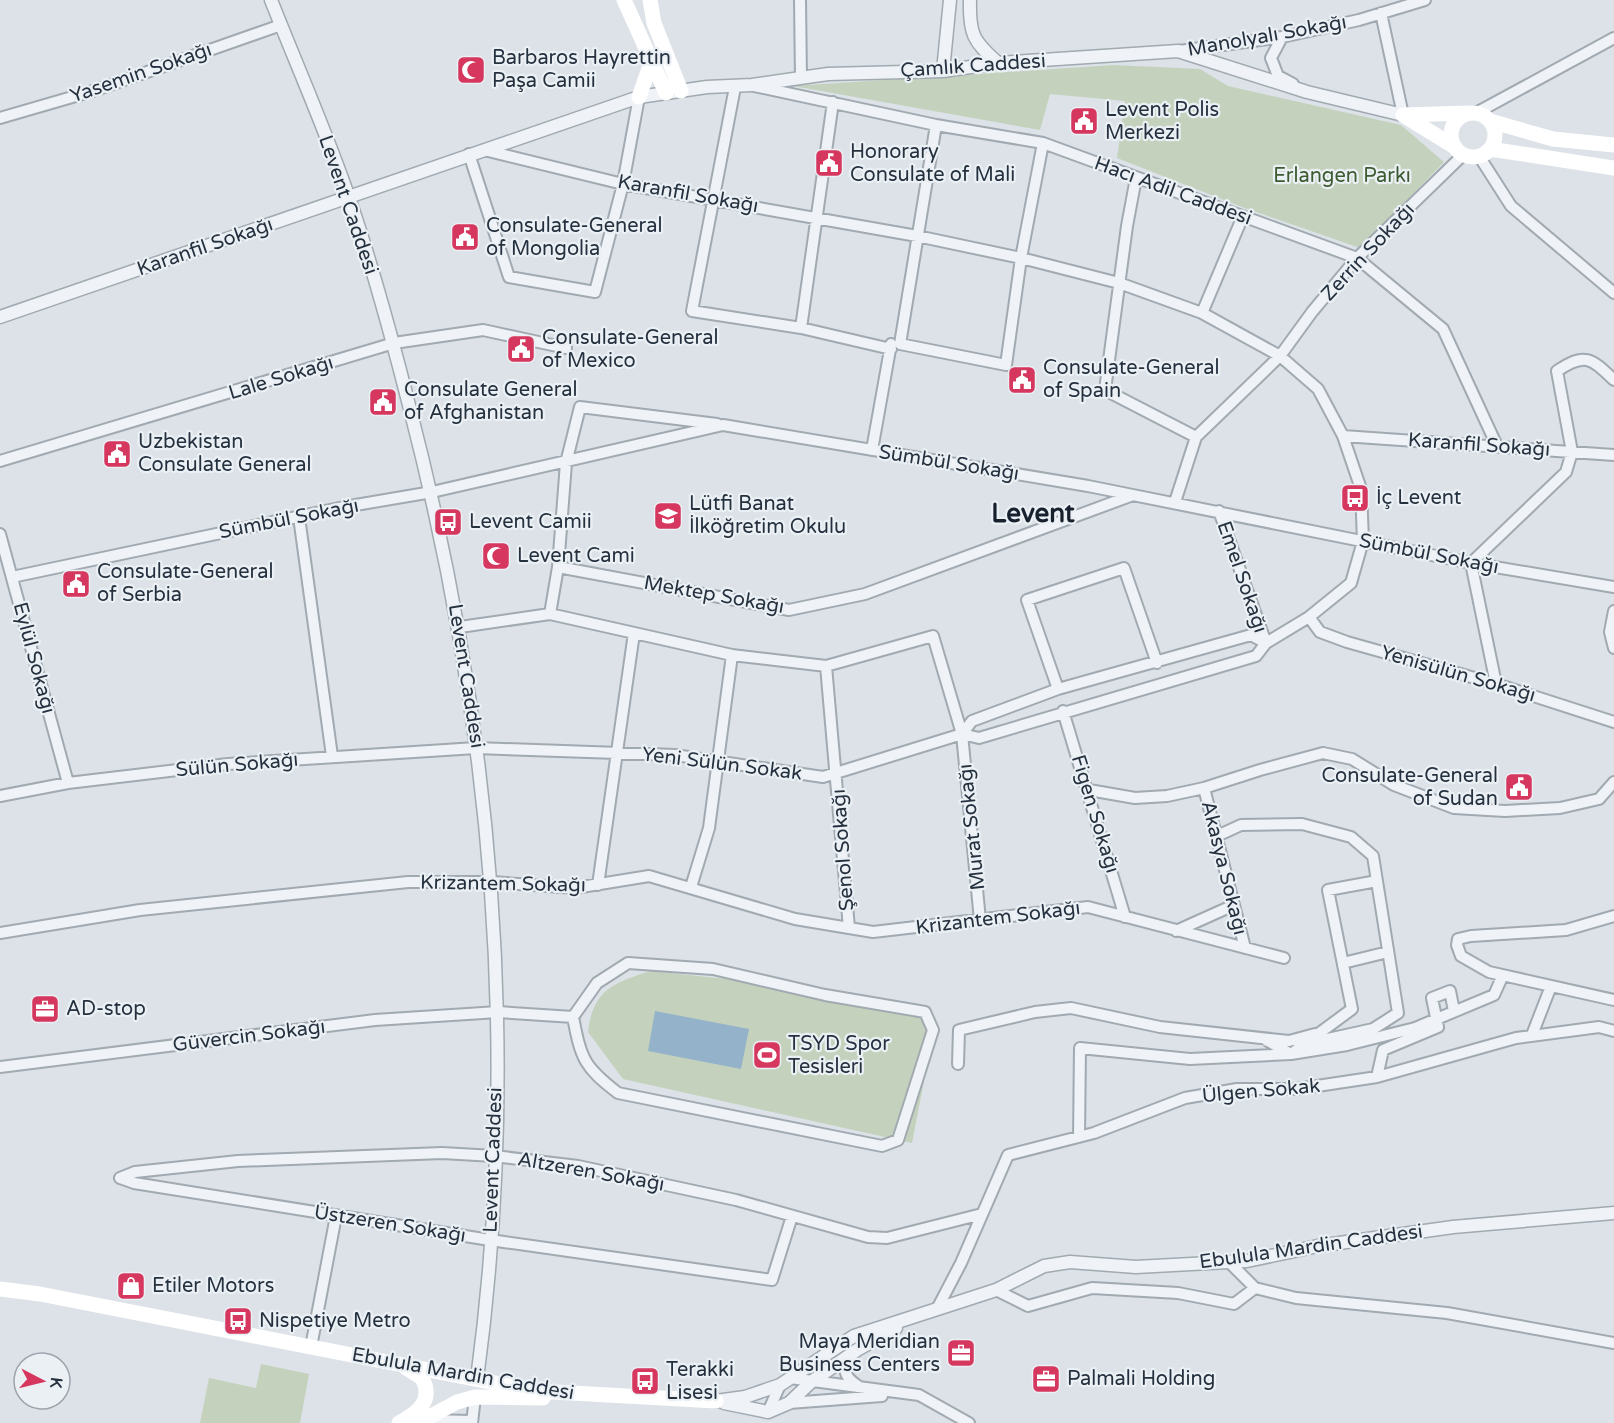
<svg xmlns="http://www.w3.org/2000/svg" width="1614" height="1423" viewBox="0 0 1614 1423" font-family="'Varela Round',sans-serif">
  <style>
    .green { fill: #c4d2bd }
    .water { fill: #94b3ca }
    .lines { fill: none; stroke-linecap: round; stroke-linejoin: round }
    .minor-casing { stroke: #a1a9b1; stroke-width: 14 }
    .tertiary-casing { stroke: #a1a9b1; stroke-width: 15 }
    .minor { stroke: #eff2f6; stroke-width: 10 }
    .tertiary { stroke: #eff2f6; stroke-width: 12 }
    .secondary { stroke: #fff; stroke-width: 15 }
    .labels { text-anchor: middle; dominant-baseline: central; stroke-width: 4.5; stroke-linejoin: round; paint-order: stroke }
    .street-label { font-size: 20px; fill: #25313f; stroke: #ebf0f5 }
    .poi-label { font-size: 20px; fill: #25313f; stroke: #ebf0f5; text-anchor: start }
    .park-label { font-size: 20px; fill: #3d5b31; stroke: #ebf0f5 }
    .district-label { font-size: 26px; font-weight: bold; fill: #18222f; stroke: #ebf0f5 }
  </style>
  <rect width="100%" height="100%" fill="#dce2e7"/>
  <path class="green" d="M1114,65L1200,69L1228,86L1401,125L1444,162L1360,248L1242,207L1117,158L1125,101L1050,94L1040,130L793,86Z
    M650,971L727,979L936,1019L912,1143L623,1079L588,1032C593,989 614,983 650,971Z
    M261,1364L309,1374L300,1423H200L209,1378L256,1388Z"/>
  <path class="water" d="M655,1011L749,1029L741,1069L648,1051Z"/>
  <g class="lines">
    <g class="minor-casing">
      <path id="minor" d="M800,0L801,78
        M1381,13L1403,115
        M1282,37L1271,58L1278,76L1293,84
        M1179,51L1282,37L1359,20L1425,0
        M754,86L936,125L1043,143L1357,258L1443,329L1497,446
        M735,87L692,311L801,328L891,349
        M1476,113L1614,38
        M0,118L93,91L281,25
        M936,125L900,344L1006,365L1021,258L1043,143
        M484,150L623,184L917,236L1021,258L1119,283L1202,313L1280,356L1318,389L1343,436L1361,489L1363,541L1351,583L1309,617L1266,643L1256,656L979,738L962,734
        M469,154L509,277L595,292L623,184L639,97
        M1479,156L1511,206L1614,293
        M1136,178L1127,226L1105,390L1196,437
        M1202,313L1243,216
        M801,328L833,102
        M1343,436L1614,455
        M872,450L891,344
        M0,461L394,343L483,330L566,348
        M1175,502L1196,437L1280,356L1312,312L1357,258L1463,155
        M1219,511L1266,643
        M299,517L332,756
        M0,534L68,783
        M558,567L789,610L865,594L1133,495
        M12,577L344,507L432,492L723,425L1088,486L1471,563L1614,587
        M1614,611L1610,632L1614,648
        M550,614L732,655L709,828L691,887
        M1309,617L1320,632L1347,642L1496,684L1614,722
        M460,627L550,614L558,567L566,463L580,407L717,424
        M732,655L826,666
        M1496,684L1471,563L1566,472L1572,452L1557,371C1585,352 1591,358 1614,380
        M1058,689L1027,600L1124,568L1157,663
        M1063,711L1125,917
        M962,734L972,721L1058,689L1251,635L1266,643
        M1204,788L1245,948
        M1089,790L1135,798L1167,796L1204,788L1260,770L1323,753L1352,759L1394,785L1454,808L1505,811L1560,808L1599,799L1614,782
        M0,796L68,783L228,764L476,748L675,755L823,777L962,734
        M1217,836L1241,825L1302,824L1351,837L1373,856L1398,1013L1373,1029L1310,1043
        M1377,881L1328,890L1352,1009L1291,1054L1347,1045L1415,1028L1494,995L1503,975
        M598,885L634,633
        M1614,916L1566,930L1471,936L1458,939L1457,945L1461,956L1489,972L1614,1000
        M849,928L826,666L933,636L962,734L980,920
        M1176,931L1234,905
        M0,933L140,910L408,882H492L575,888L649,876L795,919L873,932L1088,907L1284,958
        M628,963L713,969L825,995L925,1012L933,1030L898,1140L882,1146L618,1093C584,1067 581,1059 573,1017L597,983Z
        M1343,963L1388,952
        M1532,1035L1551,986
        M958,1064L959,1030L1035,1012L1071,1008L1160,1027L1289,1041L1315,1034
        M0,1067L375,1020L498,1012L573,1017
        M1377,1077L1383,1050L1438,1027L1432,998L1450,991L1454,1011
        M1079,1137L1080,1048L1190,1059L1291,1054L1266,1040
        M120,1178L135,1172L238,1161L442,1153L494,1156L578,1166L736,1200L868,1237L887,1238L982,1214
        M120,1178L134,1183L490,1240L772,1280L792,1216
        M1229,1262L1255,1288L1296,1298L1447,1313L1614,1343
        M996,1290L1028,1306L1092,1288L1178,1293L1234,1304L1255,1288
        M937,1309L961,1263L1008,1155L1094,1133L1185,1098L1237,1089H1297L1377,1077L1516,1038L1599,1027L1614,1031
        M311,1347L336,1216
        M846,1357C843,1372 846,1378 858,1386
        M790,1378L919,1395L969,1423
        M789,1403L882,1396
        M768,1412L780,1385
        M424,1420L472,1421
        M472,1423L475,1397"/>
    </g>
    <g class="tertiary-casing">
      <path id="tertiary" d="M271,0C297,66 326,131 349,198C373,267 392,338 410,409C492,726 521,1053 477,1379
        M970,0C969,34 973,41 998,63
        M943,71L950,0
        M0,317L639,97L707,87L752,85L828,74L943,71L998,63L1178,51L1307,92L1403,115
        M716,1401L745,1397L780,1385L854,1336L996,1290L1044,1266L1070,1262L1136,1267L1247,1261L1318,1246L1453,1227L1614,1213
        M724,1403L768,1412L789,1403L811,1382L857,1350L896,1328"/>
    </g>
    <use href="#minor" class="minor"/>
    <use href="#tertiary" class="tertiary"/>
    <path class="secondary" d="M624,0L666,93
      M650,0L654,23L681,91
      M639,97L651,63
      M1451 135a22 22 0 1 1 44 0a22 22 0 1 1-44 0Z
      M1403,115L1468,113
      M1403,115L1455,147
      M1490,121L1553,139L1614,145
      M1490,149L1614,168
      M0,1289L40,1294L536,1391L716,1401
      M399,1423C418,1413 434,1400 422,1378L406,1368
      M418,1423L457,1402L475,1397L543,1398"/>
  </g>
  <defs>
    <g id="mosque-square" transform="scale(1.5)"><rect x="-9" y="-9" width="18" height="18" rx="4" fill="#d6375e" stroke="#ebf0f5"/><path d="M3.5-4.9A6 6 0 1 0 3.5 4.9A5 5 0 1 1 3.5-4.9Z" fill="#fff"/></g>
    <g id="civic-square" transform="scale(1.5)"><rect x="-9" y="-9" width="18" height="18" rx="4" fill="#d6375e" stroke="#ebf0f5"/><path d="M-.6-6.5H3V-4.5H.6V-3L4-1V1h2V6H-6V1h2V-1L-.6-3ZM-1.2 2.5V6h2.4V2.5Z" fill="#fff"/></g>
    <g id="bus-square" transform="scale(1.5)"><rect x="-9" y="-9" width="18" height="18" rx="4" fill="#d6375e" stroke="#ebf0f5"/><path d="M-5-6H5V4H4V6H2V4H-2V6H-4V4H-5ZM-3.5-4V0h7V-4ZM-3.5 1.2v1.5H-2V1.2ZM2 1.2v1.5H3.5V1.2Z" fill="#fff"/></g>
    <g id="school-square" transform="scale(1.5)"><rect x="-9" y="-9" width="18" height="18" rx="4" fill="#d6375e" stroke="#ebf0f5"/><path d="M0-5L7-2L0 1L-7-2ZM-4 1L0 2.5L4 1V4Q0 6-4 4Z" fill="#fff"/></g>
    <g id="office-square" transform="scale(1.5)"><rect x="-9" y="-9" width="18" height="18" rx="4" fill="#d6375e" stroke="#ebf0f5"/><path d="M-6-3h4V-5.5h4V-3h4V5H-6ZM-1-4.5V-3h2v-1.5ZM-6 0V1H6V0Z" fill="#fff"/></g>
    <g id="stadium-square" transform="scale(1.5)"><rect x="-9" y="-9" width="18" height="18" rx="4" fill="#d6375e" stroke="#ebf0f5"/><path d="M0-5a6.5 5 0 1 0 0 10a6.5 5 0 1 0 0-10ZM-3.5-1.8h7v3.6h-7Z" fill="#fff"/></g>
    <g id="shop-square" transform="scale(1.5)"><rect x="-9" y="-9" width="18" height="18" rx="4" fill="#d6375e" stroke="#ebf0f5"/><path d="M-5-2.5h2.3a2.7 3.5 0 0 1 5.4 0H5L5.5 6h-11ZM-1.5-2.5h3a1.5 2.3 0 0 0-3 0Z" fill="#fff"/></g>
  </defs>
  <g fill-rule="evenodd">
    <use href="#mosque-square" x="471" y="70"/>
    <use href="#civic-square" x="1084" y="121"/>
    <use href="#civic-square" x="829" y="163"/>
    <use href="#civic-square" x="465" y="237"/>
    <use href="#civic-square" x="521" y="349"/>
    <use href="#civic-square" x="1022" y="380"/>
    <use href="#civic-square" x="383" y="402"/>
    <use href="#civic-square" x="117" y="454"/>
    <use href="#bus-square" x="1355" y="498"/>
    <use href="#school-square" x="668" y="516"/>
    <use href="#bus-square" x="448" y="522"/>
    <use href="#mosque-square" x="496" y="556"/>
    <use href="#civic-square" x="76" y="584"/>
    <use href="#civic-square" x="1519" y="787"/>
    <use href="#office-square" x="45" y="1009"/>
    <use href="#stadium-square" x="767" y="1055"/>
    <use href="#shop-square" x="131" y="1286"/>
    <use href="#bus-square" x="238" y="1321"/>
    <use href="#office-square" x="961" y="1353"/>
    <use href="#office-square" x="1046" y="1379"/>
    <use href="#bus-square" x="645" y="1381"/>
  </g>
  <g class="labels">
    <g class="street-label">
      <text transform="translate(1267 36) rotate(-10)">Manolyalı Sokağı</text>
      <text transform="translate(973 66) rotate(-4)">Çamlık Caddesi</text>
      <text transform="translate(141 73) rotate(-19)">Yasemin Sokağı</text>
      <text transform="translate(1173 191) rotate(20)">Hacı Adil Caddesi</text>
      <text transform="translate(688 194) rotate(10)">Karanfil Sokağı</text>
      <text transform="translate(348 205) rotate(71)">Levent Caddesi</text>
      <text transform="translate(205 247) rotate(-19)">Karanfil Sokağı</text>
      <text transform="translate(1368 252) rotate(-47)">Zerrin Sokağı</text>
      <text transform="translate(281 378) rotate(-17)">Lale Sokağı</text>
      <text transform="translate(1479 445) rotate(4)">Karanfil Sokağı</text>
      <text transform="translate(949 463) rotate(9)">Sümbül Sokağı</text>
      <text transform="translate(289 519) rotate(-11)">Sümbül Sokağı</text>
      <text transform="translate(1429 554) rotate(11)">Sümbül Sokağı</text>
      <text transform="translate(1242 577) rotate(71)">Emel Sokağı</text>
      <text transform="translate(714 595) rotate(10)">Mektep Sokağı</text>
      <text transform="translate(34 658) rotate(75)">Eylül Sokağı</text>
      <text transform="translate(1458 674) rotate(16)">Yenisülün Sokağı</text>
      <text transform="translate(466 676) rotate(81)">Levent Caddesi</text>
      <text transform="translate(722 764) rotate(7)">Yeni Sülün Sokak</text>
      <text transform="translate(237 765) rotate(-5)">Sülün Sokağı</text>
      <text transform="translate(1095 814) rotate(73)">Figen Sokağı</text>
      <text transform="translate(972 827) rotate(-96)">Murat Sokağı</text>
      <text transform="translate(843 850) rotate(-94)">Şenol Sokağı</text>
      <text transform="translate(1224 868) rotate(76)">Akasya Sokağı</text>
      <text transform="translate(503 884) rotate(1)">Krizantem Sokağı</text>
      <text transform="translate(998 918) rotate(-7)">Krizantem Sokağı</text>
      <text transform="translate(249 1036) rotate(-7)">Güvercin Sokağı</text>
      <text transform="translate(1261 1091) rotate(-5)">Ülgen Sokak</text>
      <text transform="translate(493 1160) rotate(-88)">Levent Caddesi</text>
      <text transform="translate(591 1172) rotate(10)">Altzeren Sokağı</text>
      <text transform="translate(390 1224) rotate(9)">Üstzeren Sokağı</text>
      <text transform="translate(1311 1247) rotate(-8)">Ebulula Mardin Caddesi</text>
      <text transform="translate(463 1374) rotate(10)">Ebulula Mardin Caddesi</text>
    </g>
    <g class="poi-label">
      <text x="492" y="58">Barbaros Hayrettin<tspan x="492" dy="23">Paşa Camii</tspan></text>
      <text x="1105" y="110">Levent Polis<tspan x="1105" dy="23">Merkezi</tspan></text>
      <text x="850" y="152">Honorary<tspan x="850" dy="23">Consulate of Mali</tspan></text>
      <text x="486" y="226">Consulate-General<tspan x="486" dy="23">of Mongolia</tspan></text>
      <text x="542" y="338">Consulate-General<tspan x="542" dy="23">of Mexico</tspan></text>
      <text x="1043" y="368">Consulate-General<tspan x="1043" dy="23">of Spain</tspan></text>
      <text x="404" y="390">Consulate General<tspan x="404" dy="23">of Afghanistan</tspan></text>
      <text x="138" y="442">Uzbekistan<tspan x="138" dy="23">Consulate General</tspan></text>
      <text x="1376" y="498">İç Levent</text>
      <text x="689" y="504">Lütfi Banat<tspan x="689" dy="23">İlköğretim Okulu</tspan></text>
      <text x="469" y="522">Levent Camii</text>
      <text x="517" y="556">Levent Cami</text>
      <text x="97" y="572">Consulate-General<tspan x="97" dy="23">of Serbia</tspan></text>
      <text x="1498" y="776" text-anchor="end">Consulate-General<tspan x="1498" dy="23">of Sudan</tspan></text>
      <text x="66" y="1009">AD-stop</text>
      <text x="788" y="1044">TSYD Spor<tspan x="788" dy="23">Tesisleri</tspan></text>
      <text x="152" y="1286">Etiler Motors</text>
      <text x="259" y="1321">Nispetiye Metro</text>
      <text x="940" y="1342" text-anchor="end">Maya Meridian<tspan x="940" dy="23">Business Centers</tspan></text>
      <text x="666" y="1370">Terakki<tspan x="666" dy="23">Lisesi</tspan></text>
      <text x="1067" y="1379">Palmali Holding</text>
    </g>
    <g class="park-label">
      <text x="1342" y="176">Erlangen Parkı</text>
    </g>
    <g class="district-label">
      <text x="1033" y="513">Levent</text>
    </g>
  </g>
  <g transform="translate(42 1381) rotate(97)"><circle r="28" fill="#ebf0f5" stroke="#9ca4ac" stroke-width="1.5"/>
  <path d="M0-4.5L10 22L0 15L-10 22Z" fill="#d6375e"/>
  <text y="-9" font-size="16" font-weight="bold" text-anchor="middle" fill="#25313f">K</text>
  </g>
</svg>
